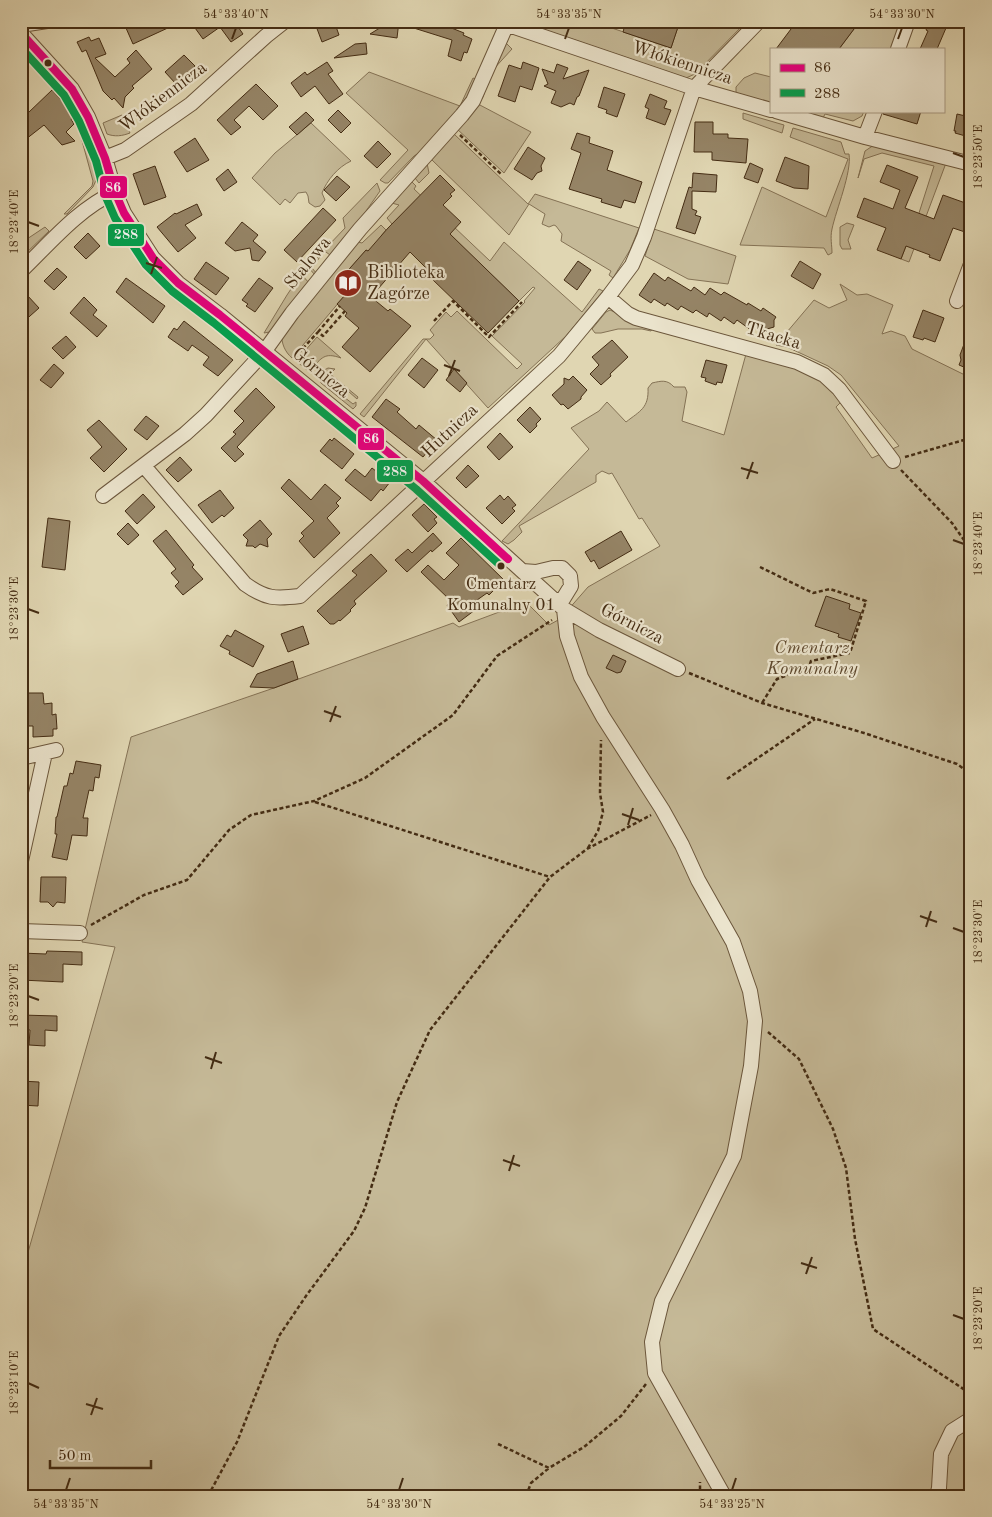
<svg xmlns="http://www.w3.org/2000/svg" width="992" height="1517" viewBox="0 0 992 1517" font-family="'Old Standard TT',serif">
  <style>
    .green { fill: #c5b997; stroke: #847255 }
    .building { fill: #958466; stroke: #442c13 }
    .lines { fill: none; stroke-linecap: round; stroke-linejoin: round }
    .minor-casing { stroke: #6b563b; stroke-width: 16 }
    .path { stroke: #442c13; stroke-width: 2.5; stroke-dasharray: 4 2.5; stroke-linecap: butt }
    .minor { stroke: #ebe4cd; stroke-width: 14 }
    .bus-1-casing { stroke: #ebe4cd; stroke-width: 11 }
    .bus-2-casing { stroke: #ebe4cd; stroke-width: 11 }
    .bus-1 { stroke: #e5007d; stroke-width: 8 }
    .bus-2 { stroke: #03a04e; stroke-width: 8 }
    .ticks { fill: none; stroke: #442c13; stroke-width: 2 }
    .bus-dot { fill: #442c13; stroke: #ebe4cd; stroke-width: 2 }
    .labels { text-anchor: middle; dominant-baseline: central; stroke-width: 4.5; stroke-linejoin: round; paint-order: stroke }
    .bus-label { font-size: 17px; fill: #442c13; stroke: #ebe4cd }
    .street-label { font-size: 18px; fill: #442c13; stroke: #ebe4cd }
    .poi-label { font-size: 18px; fill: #442c13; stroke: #ebe4cd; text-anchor: start }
    .park-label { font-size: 18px; font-style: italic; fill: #5e482d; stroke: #ebe4cd }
    .line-badge { stroke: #ebe4cd; stroke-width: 2 }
    .badge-label { font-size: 14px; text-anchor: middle; font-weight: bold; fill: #fff }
    .neatline { fill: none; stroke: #442c13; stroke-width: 2 }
    .ticks-label { font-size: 12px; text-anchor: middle; fill: #442c13 }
  </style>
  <rect width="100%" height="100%" fill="#e0d6b2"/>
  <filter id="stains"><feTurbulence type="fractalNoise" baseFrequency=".004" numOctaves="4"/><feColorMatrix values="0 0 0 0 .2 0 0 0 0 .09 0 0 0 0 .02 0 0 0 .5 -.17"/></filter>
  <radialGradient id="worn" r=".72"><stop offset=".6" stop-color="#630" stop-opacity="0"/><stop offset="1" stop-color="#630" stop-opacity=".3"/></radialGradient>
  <path class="green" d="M519,21H591L671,48L679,24L687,27L689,21H747L695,74L686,78Z
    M860,21H901L891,49H839Z
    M506,43L512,49L491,72L483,97L478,104L531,132L504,173L456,128Z
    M369,72L460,106L473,78L478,80L468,102L425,149L414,156L388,183H385L380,180L408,150L346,93Z
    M755,73L771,77V103L736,93V87L744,78Z
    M799,111H864L862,116L853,121L825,114L823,118Z
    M743,113L784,125L782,133L743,119Z
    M75,115L78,120L97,178L93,187L67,214H64L92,186L93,181Z
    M122,115L130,133C122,136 115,137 107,134L103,123Z
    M311,123L351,161C338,167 327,180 322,193L325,200L320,206L315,207L309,203L308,196L306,192L298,193L290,203L285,199L280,205L252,178L275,153Z
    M793,128L841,142L845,154H849C852,172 836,210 832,229C830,238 832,245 832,253L828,255L824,248L740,245L762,187L826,217L848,159L790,137Z
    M451,134H454L528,204L535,194L639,228L630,250L613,278L609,275L611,271L561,241L562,234L556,226L554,225L549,227L542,224L545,214L529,204L509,235L431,159L427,163L429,173L419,183L415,178Z
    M874,145L946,163L909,262L901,259L919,213L934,166L882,153L864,159L858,178L865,151Z
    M409,179L416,186L414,189L490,261L504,242L582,312L599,289L603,291L566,336L488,408L426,339L364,417L360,414L423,339H430L434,335L430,330L446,312L451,317L457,311L517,369L522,364L492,336L525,302L524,301L535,288L533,287L519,301L415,201L392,224L387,218L399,205L388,202Z
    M377,183L380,191C364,213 350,236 334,258L326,252L322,254L312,268L317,274L315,275L308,267L345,228L343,218Z
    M847,223L854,225L848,240L851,249H842L840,245V227Z
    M381,225L386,230L381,236L382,237L369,252L366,250L336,285L346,294L292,358C285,352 281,343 282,334L354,241L362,243Z
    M45,227L49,231L21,258V243Z
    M654,229L736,256L728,284L688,279L645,256Z
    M301,274L310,284L275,331L264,333L287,295Z
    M840,284L857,295L867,294L893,305L882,334L891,331L905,336L912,349L971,378V1496H21V1277L115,947L82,942L131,737L271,689L453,623L459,627L526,602L549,625L560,619L588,587L660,546L642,518L639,519L612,473L609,474L602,471L596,475V482L519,526L522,532L514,540L508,544L502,541L589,449L571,428L599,411L607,402L626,422C640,411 649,408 648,388L652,383C661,381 667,379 674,387H685L687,392L682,421L724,435L746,354C775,362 808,366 830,386C834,391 838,397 841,402L836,407L872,458L899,446L841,375L828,366L787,347L776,345L814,300L829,308L847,300Z
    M610,310L652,329L651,331L642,329H618L601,333H595L592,329L606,312Z
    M317,337L341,358C324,352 322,358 311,369L307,370L296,361Z
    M328,368L335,369L330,374L358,397L357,399L348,391L344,397L353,404L356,402V406L353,409L321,383L319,373Z"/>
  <path class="building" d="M142,21H183L133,44L126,28Z
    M190,21H234L243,34L231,42L220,27L203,39Z
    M327,21H334L339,35L322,42L316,26Z
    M391,21H399L397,38L370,34Z
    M401,21H439V23L464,33L463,35L472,39L467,53L464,52L461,61L448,56L452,40L401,24Z
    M626,21H671L679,24L671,48L623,32Z
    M797,21H860L839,49H776Z
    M930,21H949L937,49H920L928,31L926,30Z
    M89,37L91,41L99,38L106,54L95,58L115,77L130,63L127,59L136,50L152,69L132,86L134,88L125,97L123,108L114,98L112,100L103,91L86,50L82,52L77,42Z
    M366,43L367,54L334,58L355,44Z
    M184,55L195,66L176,84L165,72Z
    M327,62L333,71L328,74L343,94L329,104L315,86L301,97L291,83L305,72L307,75Z
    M523,62L539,68L532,90L520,86L515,102L498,96L509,65L521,69Z
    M557,64L568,68L563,79L589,70L579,96L577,97L574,105L570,103L561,107L551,103L556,91L544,86L548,84L542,69L554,73Z
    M256,84L278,106L263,120L249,106L234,120L241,127L231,135L217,120Z
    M604,87L625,94L617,117L606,113L607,110L598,107Z
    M52,90L75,115L71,119L74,124L66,132L75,141L62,145L44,125L21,143V105L28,113Z
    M650,94L667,101L664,108L671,110L665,125L646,118L649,109L645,107Z
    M338,110L351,123L341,133L328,120Z
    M884,111H921L917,124L883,114Z
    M306,112L314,120L297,135L289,127Z
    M957,114L970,117L969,124H971V128L969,137L955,133L956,131H954Z
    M695,122H713V134H728V138L748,139L746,163L712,160V152H694Z
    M577,133L590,137L589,143L613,151L607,170L642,182L635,203L624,200L621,208L601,202L602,199L569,189L581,153L571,149Z
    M195,138L209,160L187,172L174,152Z
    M378,141L391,154L377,168L364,156Z
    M528,147L545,158L541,166L542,171L537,173L532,180L514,169Z
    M785,157L809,166L808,189L794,188L776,181Z
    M750,163L763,169L758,183L744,178Z
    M887,165L918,177L905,208L934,219L943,195L971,205V234L953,228L940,261L929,257L930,255L906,246L901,259L877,250L886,228L857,217L864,198L893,209L900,190L880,182Z
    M155,166L166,197L144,205L133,174Z
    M228,169L237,182L224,191L216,179Z
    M693,173L717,175L716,192L692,191V209L697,211L695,215L701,217L695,234L676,228L689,187L692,188Z
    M440,175L455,190L450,194L452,196L443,205L461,222L450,234L519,301L488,333L432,279L434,276L410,252L371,297L388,311L390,309L411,326L370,372L342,347L359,328L345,316L347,313L337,304L346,294L335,285L366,250L368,251L388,228Z
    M337,176L350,187L336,201L324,190Z
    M197,204L202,215L185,225L196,238L178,252L157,227L175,213L176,214Z
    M323,208L336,220L297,262L284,250Z
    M242,222L258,235L253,241L266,252L259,261L252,260L250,248L235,251L225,243Z
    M88,233L100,246L86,259L74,247Z
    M578,261L591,270L577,290L564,280Z
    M800,261L821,274L813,289L791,276Z
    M206,262L229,278L216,295L194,279Z
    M57,268L67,277L54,290L44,281Z
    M654,273L665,281L668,277L691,291L694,287L705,295L710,288L721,295L724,292L747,305L748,303L761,311L763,308L776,317L774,320V327L767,329L765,332L759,328L751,330L737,320L734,324L724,317L721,321L709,313L707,317L696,310L693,313L681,306L678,310L667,303L665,306L654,299L651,303L639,295Z
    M126,278L165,306L153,323L116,292Z
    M259,278L273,288L255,312L246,306L248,304L242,300Z
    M27,295L39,308L21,324V301Z
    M84,297L97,310L93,315L107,326L97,337L70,313Z
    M923,310L944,318L935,342L924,338L923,340L913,337Z
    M184,321L233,360L218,376L203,365L209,357L192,345L188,351L168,337L174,328L177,330Z
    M970,328H971V370L959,365L961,360L960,355Z
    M66,336L76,347L63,359L52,348Z
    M612,340L628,357L610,374L611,376L601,385L590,374L599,365L592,357Z
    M422,358L438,370L424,388L408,375Z
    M706,360L727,365L722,383L717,382L716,385L705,381L706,378L701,377Z
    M54,364L64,373L51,388L40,380Z
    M454,369L467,383L460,392L446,380Z
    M573,376L587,390L581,397V399L568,409L563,404L561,405L552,395L564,384V378L569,380Z
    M256,388L275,407L237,447L244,454L235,462L221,448L236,434L233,432L244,421L234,411Z
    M386,399L400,409L397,412L416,429L419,425L437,440L423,457L372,417Z
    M530,407L541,419L536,424L537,426L530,433L517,420Z
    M146,416L159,426L147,440L134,430Z
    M99,420L127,449L104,472L90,458L102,447L87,430Z
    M500,433L513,447L499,460L487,447Z
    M334,438L354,454L342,469L320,451L330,439L332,441Z
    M180,457L192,470L178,482L166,470Z
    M468,465L479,476L466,488L456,478Z
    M372,468L390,482L383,491L381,489L371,501L345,480L355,469L365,477Z
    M289,479L311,500L325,484L341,498L336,503L339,506L327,518L340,533L314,558L299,541L304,536L301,533L314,521L281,488Z
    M220,490L234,508L224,517L222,515L212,523L198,505Z
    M143,494L155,507L137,524L125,511Z
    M500,495L504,500L508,496L516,505L512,508L515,511L502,524L486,508Z
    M424,504L437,517L434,519L437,523L428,532L412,515Z
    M48,518L70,521L65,570L42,567Z
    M260,520L272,534L267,539L268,547L260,544L255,548L253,546H246L248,540L243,535Z
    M128,523L139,535L128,545L117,534Z
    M166,530L194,565L192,567L203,579L183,595L175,586L179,582L171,573L176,569L153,541Z
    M621,531L632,550L599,569L594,560L591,562L585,552Z
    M433,533L442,543L432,552L431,550L407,572L395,560L408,549L412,553Z
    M461,538L504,580L489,595L487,593L470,605L475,610L459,622L447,605L452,602L421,572L428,565L444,580L459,565L446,553Z
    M371,554L387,571L354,601L356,604L350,610L351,611L340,621L339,620L334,624H330L317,611L357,575L352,571Z
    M826,596L850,604L849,609L861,613L851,641L838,637L839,634L815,626Z
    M303,626L309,644L288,652L281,634Z
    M235,630L264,646L253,667L229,654L230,651L220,646L227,635L231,637Z
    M613,655L626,661L621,672L617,673L606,668Z
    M293,661L298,679L274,688L250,687L257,674Z
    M27,693H43L44,704L52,703V715L56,714L57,729H53V736L33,737V726H28Z
    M76,761L101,765L99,778L95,777L93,791L89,790L83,818H88L87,836L72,835L67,860L52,857L57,834H55L56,817H57L64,786H67L70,773L73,774Z
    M41,877H66L65,903L57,902L53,907L48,902H40Z
    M47,951L82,952V965L63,964V982L21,980V953L46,954Z
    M21,1015L57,1016V1031L45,1030V1046L29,1045L30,1030L21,1029Z
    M21,1081L39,1082L38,1106L21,1105Z"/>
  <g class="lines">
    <g class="minor-casing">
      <path id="minor" d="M497,21L694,88L771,110
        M21,25L47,21
        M21,33L72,89L88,117L105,158L115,192L124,213L153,258L178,283L220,315L423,481L564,609L599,630L678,669
        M898,49L908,21
        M776,111L865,137L971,164
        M865,137L875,111
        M105,158L125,150L191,104L266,36L285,21
        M21,271C50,243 78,209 115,192
        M608,297L628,314L636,318L797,362L824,375L839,389L893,461
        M957,301L971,264
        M144,466L245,584C266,599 275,599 300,596L559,356L608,297L632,265L644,237L694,88L759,21
        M103,496L185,434L206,415L264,352L292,313L360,229L462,115L473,101L507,24
        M522,571L536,572L553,568H562L570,576L571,586L563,599L555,601
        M564,609L567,636L581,677L603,717L662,809L682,845L698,880L733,942L750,991L755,1021L751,1066L734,1156L662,1301L652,1342L655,1373L724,1496
        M21,758L56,750
        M21,861L45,753
        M21,931L80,933
        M937,1496L939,1488L941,1454L952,1431L971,1419"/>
    </g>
    <path class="path" d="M460,135L502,175
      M434,321L453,301L489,337L522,302
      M318,332L340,306
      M294,358L318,332L323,336L345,311
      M905,457L971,438
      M901,470L952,523L971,550
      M760,567L813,593L830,589L866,601L850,653L811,661L809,667L777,679L762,703
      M689,673L762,703L864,733L957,764L971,774
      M727,779L815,719
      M315,802L550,877
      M588,848L598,831L603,812L600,793L601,740
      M91,925L144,895L187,880L229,830L251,815L314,801L365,778L453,715L497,656L552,620
      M768,1032L799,1059L833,1129L846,1168L855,1239L873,1329L971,1394
      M498,1444L549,1468L584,1447L621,1416L646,1384
      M208,1496L237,1442L279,1336L306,1296L354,1231L365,1208L397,1102L430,1030L550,877L587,849L651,815
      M526,1496L531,1483L549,1468
      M700,1496V1482"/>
    <use href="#minor" class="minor"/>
    <g class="bus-1-casing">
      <path id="bus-1" d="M21,33L72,89L88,117L105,158L115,192L124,213L153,258L178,283L220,315L423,481L508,559"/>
    </g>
    <g class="bus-2-casing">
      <path id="bus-2" d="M21,48L64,95L79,121L96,161L105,195L115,218L146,265L172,291L214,323L416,489L501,566"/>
    </g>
    <use href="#bus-1" class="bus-1"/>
    <use href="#bus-2" class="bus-2"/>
  </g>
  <path class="ticks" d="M232,39L236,28M565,39L569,28M898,39L902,28M953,153L964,157M28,222L39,226M146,263L162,268M151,274L157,257M444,365L460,371M449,376L455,360M741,468L758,473M747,479L753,462M953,540L964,544M28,609L39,613M324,711L341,717M330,722L336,706M622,814L639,820M628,825L633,808M920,916L937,922M926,927L931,911M953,928L964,932M28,996L39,1000M205,1057L222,1063M211,1069L216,1052M503,1160L520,1166M509,1171L514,1155M801,1263L817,1268M806,1274L812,1257M953,1315L964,1319M28,1383L39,1388M86,1404L103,1409M91,1415L97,1398M66,1490L70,1478M399,1490L403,1478M732,1490L736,1478"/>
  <defs>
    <g id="library-disc" transform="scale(1.4375)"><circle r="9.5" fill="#8f2418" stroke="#ebe4cd"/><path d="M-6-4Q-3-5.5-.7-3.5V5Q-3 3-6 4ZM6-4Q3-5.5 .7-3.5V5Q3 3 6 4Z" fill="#fff"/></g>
  </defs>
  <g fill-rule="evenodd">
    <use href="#library-disc" x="348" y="283"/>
  </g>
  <g class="bus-dot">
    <circle cx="48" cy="63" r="4.5"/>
    <circle cx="501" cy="566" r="4.5"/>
  </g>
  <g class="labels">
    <g class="bus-label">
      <text x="501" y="584">Cmentarz<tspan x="501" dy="21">Komunalny 01</tspan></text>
    </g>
    <g class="street-label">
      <text transform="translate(682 63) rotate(18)">Włókiennicza</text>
      <text transform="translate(163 97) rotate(-37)">Włókiennicza</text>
      <text transform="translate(308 263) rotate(-51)">Stalowa</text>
      <text transform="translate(773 336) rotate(17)">Tkacka</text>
      <text transform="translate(321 373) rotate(39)">Górnicza</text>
      <text transform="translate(450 431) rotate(-43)">Hutnicza</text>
      <text transform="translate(632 624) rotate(27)">Górnicza</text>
    </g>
    <g class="poi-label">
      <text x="367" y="273">Biblioteka<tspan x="367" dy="21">Zagórze</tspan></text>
    </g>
    <g class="park-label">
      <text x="812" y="648">Cmentarz<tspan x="812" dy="21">Komunalny</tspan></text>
    </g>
  </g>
  <g class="line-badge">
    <rect x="99" y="175" width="29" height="24" rx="5" fill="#e5007d"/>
    <rect x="107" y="223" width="38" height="24" rx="5" fill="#03a04e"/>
    <rect x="357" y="427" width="28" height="24" rx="5" fill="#e5007d"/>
    <rect x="376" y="459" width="38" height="24" rx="5" fill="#03a04e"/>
  </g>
  <g class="badge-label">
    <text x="113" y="192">86</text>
    <text x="126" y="239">288</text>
    <text x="371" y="443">86</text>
    <text x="395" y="476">288</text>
  </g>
  <rect width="992" height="1517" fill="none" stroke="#e0d6b2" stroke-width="55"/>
  <rect x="770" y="48" width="175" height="65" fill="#ebe4cd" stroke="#a89a83"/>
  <rect x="780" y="64" width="25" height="8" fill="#e5007d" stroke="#a89a83"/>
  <text x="814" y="72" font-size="15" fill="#442c13">86</text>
  <rect x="780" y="89" width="25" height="8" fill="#03a04e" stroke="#a89a83"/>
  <text x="814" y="98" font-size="15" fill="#442c13">288</text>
  <path d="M50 1460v8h101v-8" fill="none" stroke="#442c13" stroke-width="2.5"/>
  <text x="58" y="1460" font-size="15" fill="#442c13" stroke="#ebe4cd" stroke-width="4" paint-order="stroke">50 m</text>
  <rect x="28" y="28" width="936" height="1462" class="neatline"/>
  <g class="ticks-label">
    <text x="236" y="18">54°33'40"N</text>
    <text x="569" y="18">54°33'35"N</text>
    <text x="902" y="18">54°33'30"N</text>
    <text transform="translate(978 157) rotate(-90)" y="4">18°23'50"E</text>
    <text transform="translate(14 222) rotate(-90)" y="4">18°23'40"E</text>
    <text transform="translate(978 544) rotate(-90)" y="4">18°23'40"E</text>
    <text transform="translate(14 609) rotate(-90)" y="4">18°23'30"E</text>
    <text transform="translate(978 932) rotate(-90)" y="4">18°23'30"E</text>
    <text transform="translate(14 996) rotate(-90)" y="4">18°23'20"E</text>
    <text transform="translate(978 1319) rotate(-90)" y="4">18°23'20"E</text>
    <text transform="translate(14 1383) rotate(-90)" y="4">18°23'10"E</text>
    <text x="66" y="1508">54°33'35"N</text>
    <text x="399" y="1508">54°33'30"N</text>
    <text x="732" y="1508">54°33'25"N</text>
  </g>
  <rect width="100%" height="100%" filter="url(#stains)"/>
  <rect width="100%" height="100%" fill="url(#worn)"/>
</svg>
